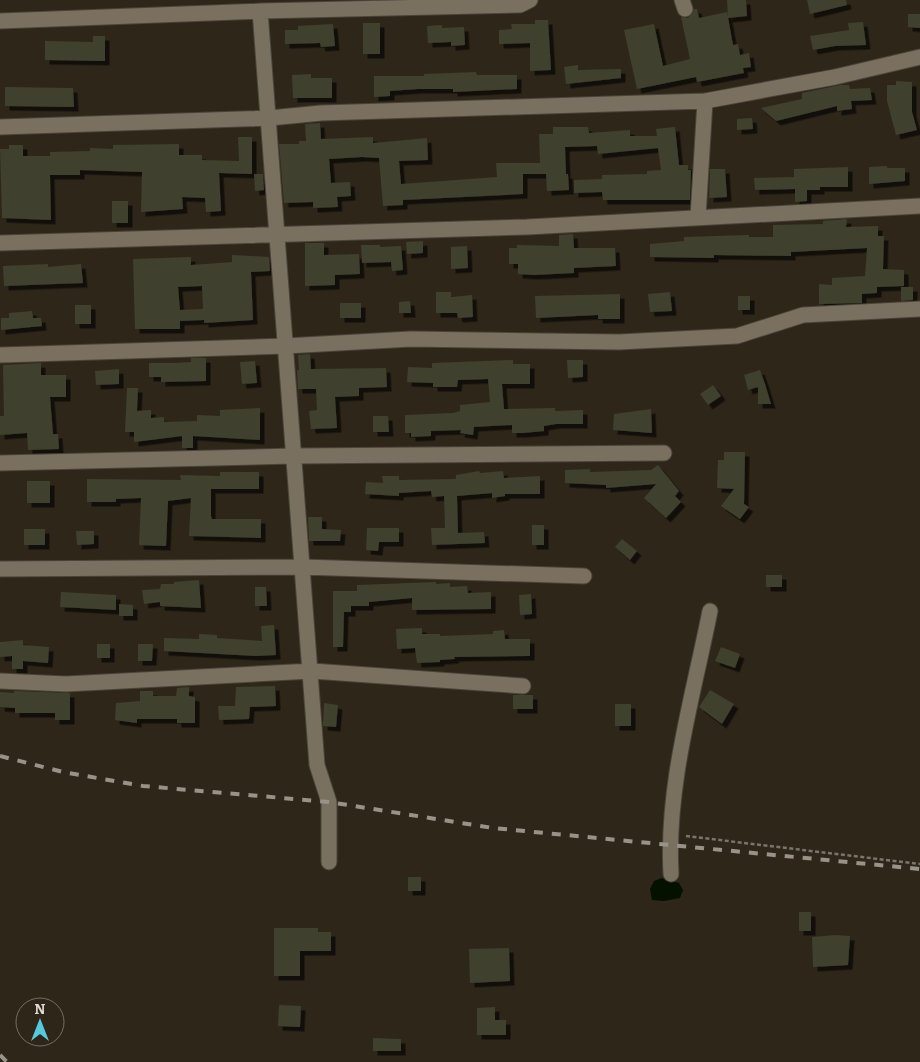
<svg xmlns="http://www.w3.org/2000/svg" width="920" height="1062" viewBox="0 0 920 1062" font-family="Bitter,serif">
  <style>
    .water { fill: #051100 }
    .building { fill: #403f2f; fill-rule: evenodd; filter: url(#shadow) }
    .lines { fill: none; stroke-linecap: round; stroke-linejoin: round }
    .minor-casing { stroke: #4a4439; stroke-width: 17 }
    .path { stroke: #7b7469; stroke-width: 2.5; stroke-dasharray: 4 2.5; stroke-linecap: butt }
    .minor { stroke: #797060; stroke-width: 15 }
    .rail { stroke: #989288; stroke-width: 4; stroke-dasharray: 9 9; stroke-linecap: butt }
  </style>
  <defs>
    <filter id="shadow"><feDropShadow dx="4.5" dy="4.5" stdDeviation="0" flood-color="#0009"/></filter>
  </defs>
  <rect width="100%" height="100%" fill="#2e2619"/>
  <path class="water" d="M662,878L679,883L683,890L680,898L664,901L652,900L650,889L654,881Z"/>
  <path class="building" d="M727,0H746L747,16L728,18Z
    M807,0H846L847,5L810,14Z
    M694,9H697L699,18L727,12L733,45L738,44L740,55L749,53L751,67L743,68L744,73L697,82L696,77L637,89L624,30L654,24L663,66L690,59L681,17L688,18Z
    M908,14H920V28L908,27Z
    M535,20H548L551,70L530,71V43L499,44V30L512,29L511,24H535Z
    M863,22L866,45L835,46L813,50L810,36L849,30L848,23Z
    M363,23H380V54H363Z
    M333,24L335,46L321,47L320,43L285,44V30H298V26Z
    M442,25V28L464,27L465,45L451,46V42L428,43L427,26Z
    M93,36H105V61L45,60V41L93,42Z
    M578,65V70L621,69V78L566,84L564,67Z
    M476,72L477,75H517V89L453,92V89H418L390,91V96L374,97V76H424V74Z
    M311,74V78H332V98H293L292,75Z
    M896,81L912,82V112L917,130L896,135L887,101V85H896Z
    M840,85H849L850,89L870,88L872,100L851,101L852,109L837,111V106L776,121L761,108L802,99V93Z
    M5,87L73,88L74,107L5,106Z
    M752,118L753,129L737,130V119Z
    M320,123L321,139L373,137V143L427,138L428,160L399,161L401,184L497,177L496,163H540L539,134H553V127H588L589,133L630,130V136H657L656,129L675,127L679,165H688V170H691L690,200H603L602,192L574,193V180L602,179V175L647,174V171L661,170L658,148L598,154L597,146L565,147L566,174H568L569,190L547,191L546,174H523V194L403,200V205L383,206L379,158L362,157L329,159L331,183L350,182L351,196L337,197L338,207L313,208V202L284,203L279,144H299V141H306L305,124Z
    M238,137H252V174L219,173L221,211L206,212L205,198L182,197L183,209L141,212L142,172L80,170V175H50L51,220L2,218L0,149H9V145H23V156H50V152L90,151V148L113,149V145L179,144V155H202V160L239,161Z
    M887,166V168H905V181L869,184V167Z
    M848,167V187H820V190H807V201L795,202V189L755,190L754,178L794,177V169Z
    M710,169H725L727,197L709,198Z
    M254,174H263L264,190L255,191Z
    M112,201H128V223H112Z
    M847,219L846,227L878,226V236H884L883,269L904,270V286L877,287V293L862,294V303L819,304V284L832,285V278L865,276L867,248L791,252V256L714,255V258L650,257V244L684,241V237L749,235V237H773V225L823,224V221Z
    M573,234L574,248H615L616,266L574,268V273L534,275L518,274V264H509V248H517V245L559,246V235Z
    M423,241V253L407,254L406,242Z
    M305,243H324V255L359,254L360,274L335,275V285L305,286Z
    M361,245H380V247L401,246L403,270L392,271L391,262L362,263Z
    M467,246L468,268L451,269V247Z
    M232,255L269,257L270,271L251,272L253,320L204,323V320L180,321V329H135L133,259L191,257V265L232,262ZM202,286L203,309L180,310L178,287Z
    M48,264V267L81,264L83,283L4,286L3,266Z
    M901,287H913V300L901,301Z
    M436,292H451V297L472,295L473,317L458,318L457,313H436Z
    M670,292L672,311L650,312L648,294Z
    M620,294V319H598V315L536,318L535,296Z
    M738,296H750V310H738Z
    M410,301L411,313H399V302Z
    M340,303H361V318H340Z
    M75,305H91V324H75Z
    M32,311L33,318H41L42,326L1,330V318H9V313Z
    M310,354L311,369L386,368L387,387L359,388V396L335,397L337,428L311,429L309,411L317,410L316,389H298L297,370H299L298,355Z
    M191,358H206V381L161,382V377H149V363H175L191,362Z
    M513,360V364H530V384H502L504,409L555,408V411L583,410V424H556L544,426V431L523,433H512V425L474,427L473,435L460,433L461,430L431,431V436L411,437V433H405V415L453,413L460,411V405L490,402L488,379L458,380L457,387H433V383L407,382L408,367L432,368V363Z
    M567,360H583V377L568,378Z
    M255,361L257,383L242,384L240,362Z
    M41,363V375H66V397H50L53,434H58L59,449L28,450L27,433L0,435V416H4L3,365Z
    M119,369V384L96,385L95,371Z
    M760,370L765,384L771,404H758V387L748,390L744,375Z
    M713,385L721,396L708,405L700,394Z
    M127,388H138L137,411L151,410V418L164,417V422L197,421V415L220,416V410L260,408V440L193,436V448H182V436L134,442V432H125Z
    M651,409L652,433L613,430L614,414Z
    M373,416H388L389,432H373Z
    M724,452H745L744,504L749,507L740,519L721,506L734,489L717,488L718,460H724Z
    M658,465L679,491L675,496L681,502L666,518L644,498L656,484L606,488V485L565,483V470L590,469V472L651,470Z
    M479,471L480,473L503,471L504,478L540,476V494H505V496L492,498V493L457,496L458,533L484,532L485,543L432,545L431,528H445L444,496L432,497L431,491L399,493V496L365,494L366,482L383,483L382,476H399V480L456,479V475Z
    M220,472H259V489H211V516L212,519H261V538L189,536L191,498L168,501L166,546L139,545L141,498L116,499V502H87V479L181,480L180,475L220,476Z
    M27,481H50V503H27Z
    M308,517H322V529L341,530L340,541H309Z
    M532,525H544V545H532Z
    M367,528H399V542H379L378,551L366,550Z
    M24,529H45V545H24Z
    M76,531H94V544L77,545Z
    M622,539L637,551L630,560L615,547Z
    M766,575H782V587H766Z
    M199,580L201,608L160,606V602L144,604L142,590L160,589L161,584H174V582Z
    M436,582V584L450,583V587L467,586L468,593L491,592V609L412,610V598L369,602V606H351V612H344L343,647H333V591H357V585Z
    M255,587H266L267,606H255Z
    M61,592L116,595V610L60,607Z
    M531,594L532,614L520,615L519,595Z
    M119,604L133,605V616H119Z
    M274,625L276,655L256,656L164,651V638L199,639V634L217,635V638L262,641L261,626Z
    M422,628V634H440V636L493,634V631L504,630L505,639H530V656L454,657L455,659L440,660V662L417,663L415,648L397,649L396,629Z
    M23,640V645L49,647L48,663L23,661V669H12V656L0,657V642Z
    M97,644H110V658H97Z
    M138,644H153L152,661H138Z
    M721,647L740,654L735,668L715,661Z
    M275,686L276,706L250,707L249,719L219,720L218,706H235L236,687Z
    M189,687V696L195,697V723H177V719H137V723L115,720L116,703L140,701V691H153V696H176L177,688Z
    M710,690L734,704L722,724L699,707Z
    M14,691L70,693V720H55V713H15V708L0,707V692L14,693Z
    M513,695H533V709H513Z
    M324,703L338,705L336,727L323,726Z
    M615,704H631V726H615Z
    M408,877H421V891H408Z
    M799,912H811V931H799Z
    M274,928H318V932H331V951H300V976H274Z
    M835,935L850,936L848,965L813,967L812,937Z
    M509,948L510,981L470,983L469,949Z
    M279,1005L301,1006L300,1027L278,1026Z
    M495,1007V1020H506V1035H477V1008Z
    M373,1038L401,1039V1051H373Z"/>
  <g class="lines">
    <g class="minor-casing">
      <path id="minor" d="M682,0L685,9
        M260,11L317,765L329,802V862
        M0,21L260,11L520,5L530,0
        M0,127L270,118L321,113L705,101L835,77L920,57
        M698,217L705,101
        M0,243L527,227L920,206
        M0,355L285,346L411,339L619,342L737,336L803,315L920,309
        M0,463L293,456L664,453
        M0,569L302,567L584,576
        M0,681L66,684L312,671L523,686
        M671,874C666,786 693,697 710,611"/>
    </g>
    <path class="path" d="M686,836L920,864"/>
    <use href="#minor" class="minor"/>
    <path class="rail" d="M0,756L63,772L143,786L329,802L493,828L920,869
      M0,1055L7,1062"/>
  </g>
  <g transform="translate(40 1022)"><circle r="24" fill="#2e2619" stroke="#746e62"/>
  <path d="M0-4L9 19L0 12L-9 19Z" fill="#54cadc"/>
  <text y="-8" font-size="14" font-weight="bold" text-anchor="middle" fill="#ded9d0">N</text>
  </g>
</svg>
